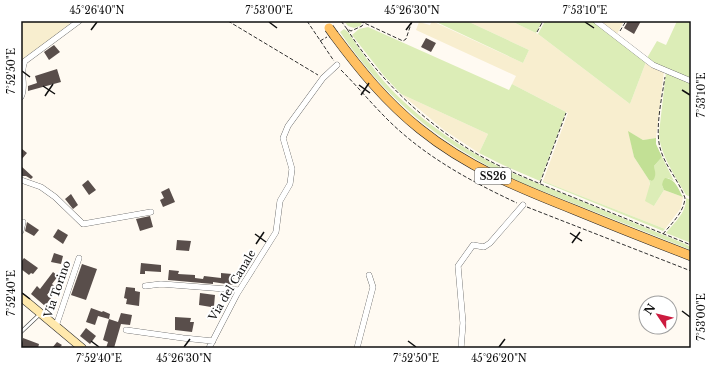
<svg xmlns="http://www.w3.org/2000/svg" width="712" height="369" viewBox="0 0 712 369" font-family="'Libre Baskerville',serif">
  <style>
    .farmland { fill: #f8eecf }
    .green { fill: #dcedb7 }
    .forest { fill: #c2e095 }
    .building { fill: #594e4b }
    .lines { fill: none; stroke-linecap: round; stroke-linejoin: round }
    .lane-casing { stroke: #424242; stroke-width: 4 }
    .street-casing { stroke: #424242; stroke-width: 6 }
    .secondary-casing { stroke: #313131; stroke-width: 9 }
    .primary-casing { stroke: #202020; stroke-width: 10 }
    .path { stroke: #313131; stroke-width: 1; stroke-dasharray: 4 2; stroke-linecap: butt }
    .lane { stroke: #fff; stroke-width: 3 }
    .street { stroke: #fff; stroke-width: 5.5 }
    .secondary { stroke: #ffe9ad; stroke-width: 8 }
    .primary { stroke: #ffc062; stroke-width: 9 }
    .primary-bridge-casing { stroke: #202020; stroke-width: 10; stroke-linecap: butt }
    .primary-bridge { stroke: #ffc062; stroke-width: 9 }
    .ticks { fill: none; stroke: #0f0f0f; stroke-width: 1.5 }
    .labels { text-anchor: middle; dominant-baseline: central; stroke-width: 4; stroke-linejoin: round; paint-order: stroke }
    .shield { fill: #fff; stroke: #575757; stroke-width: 1 }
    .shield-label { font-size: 10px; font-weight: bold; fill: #0f0f0f }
    .street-label { font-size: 11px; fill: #0f0f0f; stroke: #fff }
    .neatline { fill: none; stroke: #0f0f0f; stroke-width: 1.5 }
    .ticks-label { font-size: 10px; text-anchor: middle; fill: #0f0f0f }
  </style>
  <rect width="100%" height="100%" fill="#fffaf2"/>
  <path class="farmland" d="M21,21H68L71,25L25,57L21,63Z
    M432,21L523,63L529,50L467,21H511L538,34L630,104L646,62L664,71L656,138L643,140L629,132L634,157L649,180L654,206L664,190L683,197L681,208L665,229L543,181L568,113L512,84L516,76L416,30L419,22L430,25Z
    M600,21H624L617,34Z
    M401,94L488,134L479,153L444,130Z"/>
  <path class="green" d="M344,21H363L360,26L354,28L348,26Z
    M434,21H467L529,50L523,63Z
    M511,21H542L536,33Z
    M545,21H593L646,62L630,104L538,34Z
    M677,21H691V79L660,66L647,58L657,41L666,45Z
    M368,27L509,90L512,84L566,112L540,181L503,165L479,153L488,134L401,94L384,76L352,35L359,29Z
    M344,29L348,32C361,51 374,71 390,88C424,124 466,151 510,172L683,243L691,247V250L522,183C446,148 387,102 340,32Z
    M666,72L691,83V197L686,195C676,177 659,153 659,133Z
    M662,157L674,181L668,178L662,185L664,190L654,206L645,201L650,184L649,180L652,181L655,176L654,166Z
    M543,181L665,229L663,231L543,182Z
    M686,198L691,200V243L666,233C674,223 687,212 686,198Z"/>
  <path class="forest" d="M628,131L643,140L656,138V144L662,157L654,166C655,171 657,177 652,181L649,180L634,157Z
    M665,178C676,179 678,189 683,197L664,190L662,185L663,181Z"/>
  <path class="building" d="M628,21H641L634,34L624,28Z
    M426,38L436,43L431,52L421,47Z
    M54,45L60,52L49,60L44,52Z
    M57,69L61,82L28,91V86L37,83L35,76Z
    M21,148L27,153L21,160Z
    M21,166L33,177L31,179L26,176H21Z
    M88,180L96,190L89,195L82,185Z
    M169,188L175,202L163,207L160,200L164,198L161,192Z
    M71,194L78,205L73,209L65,199Z
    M150,216L153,227L140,231L136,219Z
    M27,222L39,230L34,236L25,231Z
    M58,229L68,235L63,244L53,237Z
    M177,240L191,241L189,251L176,250Z
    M54,253L63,256L61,264L51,262Z
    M24,258L38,268L33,274L31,273L29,275L21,269V262Z
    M141,263L161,265V272L145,271V274H140Z
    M82,264L97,269L86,300L71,295Z
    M169,270L179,271L178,274L195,275V278L203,279L204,276L221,278V273L232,274V277H234L233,285L213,282V284L168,280Z
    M53,272L58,276L52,284L54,286L47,295L51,298L45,306L31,294L37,286L40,289Z
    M126,287L135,288V291L140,292L139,306L126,304L127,299L124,298Z
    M200,293L215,295L214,306H211V307L199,305Z
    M91,308L102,312L103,311L110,314L109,319L98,316L95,325L86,322Z
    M121,313L132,315L130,325L121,324L114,348H106L108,342L103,340L109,319L118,322Z
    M175,317L191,318L190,322H194L192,332L175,330Z
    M86,328L96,336L90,344L80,336Z
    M23,338L39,344L38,348H21Z
    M57,342L62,345L59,348H52Z"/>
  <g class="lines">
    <g class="lane-casing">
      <path id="lane" d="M21,332L40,314"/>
    </g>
    <g class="street-casing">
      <path id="street" d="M596,21L653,65L691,81
        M21,97C27,86 19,73 25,61L79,21
        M21,180L41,187L55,197L83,224L151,212
        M21,231L23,222
        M145,286L161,284L239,290
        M56,326L79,258
        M126,330L183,338L213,341
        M209,348L237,294L276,232L280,201L290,184L292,169L283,138L288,126L323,78L337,65
        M357,348L373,287L369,275
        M461,348L463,323L458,266L473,245L484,247L490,243L523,205"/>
    </g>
    <g class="secondary-casing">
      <path id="secondary" d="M21,297L82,348"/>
    </g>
    <g class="primary-casing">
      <path id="primary" d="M334,35C360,70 386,102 420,129C467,167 519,188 575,210C614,226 652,241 691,256"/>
    </g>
    <path class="path" d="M228,21L318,75
      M307,21L334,61
      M341,21L347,29L351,31L362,26L365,21
      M360,21L403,41L406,39L412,21
      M347,29C377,77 419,117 467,148C497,167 531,180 565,194C607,211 649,228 691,245
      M620,31L626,21
      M537,32L543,21
      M320,41L327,37
      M341,70C357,86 371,103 387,119C424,156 470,181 517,203
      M540,183L566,113
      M527,207L691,271
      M663,234C672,223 684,212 685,198C679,181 666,167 661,151C654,132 662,97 665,77"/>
    <use href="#lane" class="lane"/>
    <use href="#street" class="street"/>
    <use href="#secondary" class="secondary"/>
    <use href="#primary" class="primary"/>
    <g class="primary-bridge-casing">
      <path id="primary-bridge" d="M329,28L334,35"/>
    </g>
    <use href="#primary-bridge" class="primary-bridge"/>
  </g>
  <path class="ticks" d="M269,22L277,28M585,22L594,28M91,30L97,22M406,30L412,22M22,71L30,77M359,85L370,93M43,86L55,94M682,90L690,95M361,95L369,83M45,96L53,84M570,233L582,241M255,234L266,242M572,243L580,232M256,244L264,232M22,293L30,299M682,311L690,317M91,341L99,347M408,341L416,347M184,347L190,339M499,347L505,339"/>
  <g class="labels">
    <rect class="shield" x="475" y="168" width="36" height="16" rx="3"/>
    <g class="shield-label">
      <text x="493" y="176">SS26</text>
    </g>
    <g class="street-label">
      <text transform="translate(232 285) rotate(-59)">Via del Canale</text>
      <text transform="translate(57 289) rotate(-71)">Via Torino</text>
    </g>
  </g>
  <rect width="712" height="369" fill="none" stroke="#ffffff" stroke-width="44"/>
  <g transform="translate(658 315) rotate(305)"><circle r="19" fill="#ffffff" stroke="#9f9f9f"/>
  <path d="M0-3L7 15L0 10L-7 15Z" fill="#cc1b3f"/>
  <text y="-6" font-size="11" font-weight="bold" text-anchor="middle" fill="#0f0f0f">N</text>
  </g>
  <rect x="22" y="22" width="668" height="325" class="neatline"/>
  <g class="ticks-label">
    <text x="97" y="14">45°26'40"N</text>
    <text x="269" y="14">7°53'00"E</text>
    <text x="412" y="14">45°26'30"N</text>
    <text x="585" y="14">7°53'10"E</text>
    <text transform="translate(11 71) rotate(-90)" y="4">7°52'50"E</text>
    <text transform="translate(701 95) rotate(-90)" y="4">7°53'10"E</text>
    <text transform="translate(11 293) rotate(-90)" y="4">7°52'40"E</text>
    <text transform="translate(701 317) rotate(-90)" y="4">7°53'00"E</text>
    <text x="99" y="362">7°52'40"E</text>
    <text x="184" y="362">45°26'30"N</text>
    <text x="416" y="362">7°52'50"E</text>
    <text x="499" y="362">45°26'20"N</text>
  </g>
</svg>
